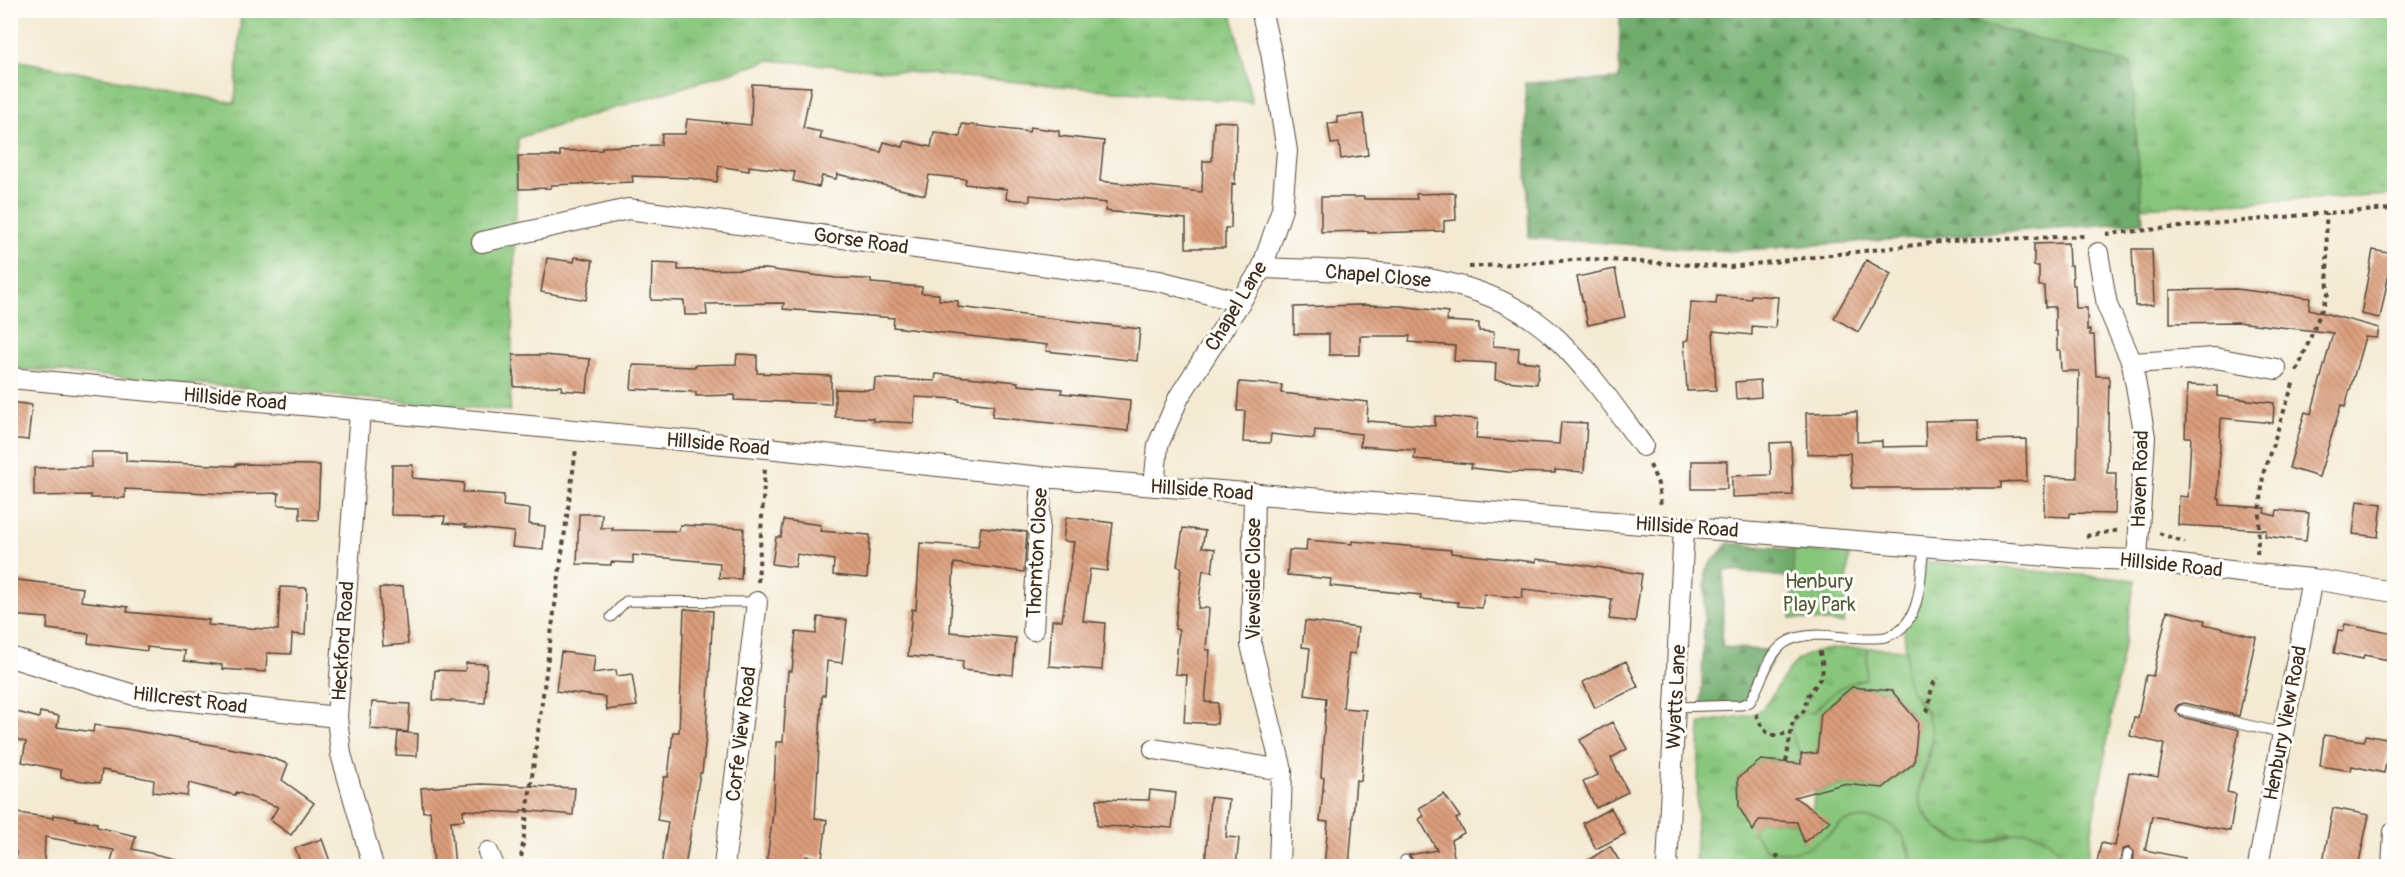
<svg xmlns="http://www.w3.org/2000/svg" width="2405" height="877" viewBox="0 0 2405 877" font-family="Pangolin,sans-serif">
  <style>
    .grass { fill: url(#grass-tufts); stroke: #62784d; stroke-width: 1.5 }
    .forest { fill: url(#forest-firs); stroke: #546a45; stroke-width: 1.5 }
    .park { fill: #88c67c; stroke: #62784d; stroke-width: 1.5 }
    .building { fill: url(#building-back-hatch) }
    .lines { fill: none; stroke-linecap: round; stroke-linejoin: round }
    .service-casing { stroke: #574739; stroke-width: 11 }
    .minor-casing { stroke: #574739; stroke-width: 22 }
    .path { stroke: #574739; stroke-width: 4; stroke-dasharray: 4.5 4.5; stroke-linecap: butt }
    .service { stroke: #fff; stroke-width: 9 }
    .minor { stroke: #fff; stroke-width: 20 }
    .labels { text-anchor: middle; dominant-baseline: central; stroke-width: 6; stroke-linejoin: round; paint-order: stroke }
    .street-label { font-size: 20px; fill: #3b2a1e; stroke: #fdfcf7 }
    .park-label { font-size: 20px; fill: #52593a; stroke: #fdfcf7 }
  </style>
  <defs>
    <pattern id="grass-tufts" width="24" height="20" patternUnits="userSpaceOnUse" patternTransform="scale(1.5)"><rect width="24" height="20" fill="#88c67c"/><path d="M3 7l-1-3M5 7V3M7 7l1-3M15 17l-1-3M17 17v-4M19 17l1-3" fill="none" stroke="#70a165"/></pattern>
    <pattern id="forest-firs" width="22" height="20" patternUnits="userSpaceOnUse" patternTransform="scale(1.5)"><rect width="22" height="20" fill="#6eab6c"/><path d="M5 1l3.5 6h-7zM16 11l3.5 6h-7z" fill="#5c8b58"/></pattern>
    <pattern id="building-back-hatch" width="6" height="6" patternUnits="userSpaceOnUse" patternTransform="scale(1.5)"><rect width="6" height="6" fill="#dc9e7d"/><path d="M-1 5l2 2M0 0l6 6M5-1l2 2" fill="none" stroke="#b48166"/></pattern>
  </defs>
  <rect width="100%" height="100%" fill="#fdfcf7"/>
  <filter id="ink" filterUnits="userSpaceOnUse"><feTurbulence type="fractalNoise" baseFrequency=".0167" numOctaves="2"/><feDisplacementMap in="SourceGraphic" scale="12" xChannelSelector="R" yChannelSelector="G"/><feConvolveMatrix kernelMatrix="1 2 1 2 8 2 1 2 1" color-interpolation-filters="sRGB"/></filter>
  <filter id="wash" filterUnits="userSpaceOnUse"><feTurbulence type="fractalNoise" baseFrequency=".008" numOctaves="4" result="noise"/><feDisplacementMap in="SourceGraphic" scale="24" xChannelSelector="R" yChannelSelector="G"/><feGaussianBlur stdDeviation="1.35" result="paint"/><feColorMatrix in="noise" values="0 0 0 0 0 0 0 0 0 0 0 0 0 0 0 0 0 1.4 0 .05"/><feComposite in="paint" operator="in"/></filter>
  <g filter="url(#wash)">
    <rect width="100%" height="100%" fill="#f4ead3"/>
    <path class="grass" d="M1231,10L1252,103L771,60L518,138L510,411L11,368L10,59L235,103L241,11Z
      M1935,11H2394V195L2140,207L2130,64Z
      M1922,561L2135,580L2086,866H2067L2055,847L2044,837L2009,834L1985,843L1963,842L1936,828L1921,807L1918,791L1929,760L1932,741L1927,712L1907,685L1904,627L1917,603Z
      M1838,648H1868L1866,679C1833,683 1814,713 1791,734L1801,754V764L1761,760L1738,778L1739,807L1765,849L1826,837L1844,822L1862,818L1888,821L1902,834L1914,866H1695L1700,724C1715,718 1750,718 1759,711C1767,705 1771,697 1776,689C1794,659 1802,652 1838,648Z"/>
    <path class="forest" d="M1620,11H1935L2131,64L2143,222L1730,251L1529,238L1525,83L1619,79Z
      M1728,543L1794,550L1793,578L1724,570L1722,647L1777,651L1750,702L1701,706L1706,569Z"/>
    <path class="park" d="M1794,550L1849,554L1844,624L1791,618Z
      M1868,648L1907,650C1907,661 1904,678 1909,687C1916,701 1928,710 1931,726C1937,755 1911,780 1921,806C1931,831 1958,845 1984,843C2011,840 2025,819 2052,844C2058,850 2065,858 2067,866H1914C1908,840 1900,823 1872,819C1863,818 1853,818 1844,822C1838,825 1832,832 1826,836C1805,851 1790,856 1765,849L1753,831L1759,820L1797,822L1804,841L1813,810L1814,792L1843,784L1883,788L1914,763L1918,722L1892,691L1852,687L1821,713L1817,753L1801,754L1791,734L1793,720L1803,712L1814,713C1827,695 1844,682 1866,679Z"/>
    <g id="blocks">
      <path class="building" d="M752,84L811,87L803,128L822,132L820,139L881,152L884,142L903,147L905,141L931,147L934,132L960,137L962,124L1029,132L1030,127L1059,131V136L1104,141L1100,181L1202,192L1203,161H1212L1214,121L1237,122L1235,184L1232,183L1231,228H1225V248H1186V219L1105,211L1106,203L1030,195V201L1006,199L1007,189L965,184L966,179L929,175L925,195L837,174L836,179L822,176L819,187L793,181L795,172L749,166V171L719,166L717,182L690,178L632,176L633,182L551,185V188L519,189L518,156H560V151L602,150V147L661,145L662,134H685L687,119L751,125Z
        M1363,114L1368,155L1341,159L1339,143L1331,144L1328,124L1338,123L1337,117Z
        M1455,193L1456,220L1444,221V231L1368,233V231L1321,232V197H1364V199H1417L1416,194Z
        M2068,243L2069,265H2072L2073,285H2075L2076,308H2087V330H2090V335H2094L2096,376H2109L2107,473H2116L2115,514L2070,513V517L2044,516L2045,477L2077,478L2079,371H2061L2060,350H2057V331H2055V307H2045L2044,286H2039V266H2034V244Z
        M2132,249H2152L2154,305L2135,306Z
        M2373,250L2393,254L2380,318L2361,314Z
        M575,257L593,260L586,300L541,292L547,258L574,262Z
        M1866,260L1891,274L1858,332L1834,318Z
        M652,263L678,264V270L766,269L836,278L871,279V283L922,287L921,293L939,294V300L958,301V307L1140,329L1137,361L1046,351L1047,345L893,327L894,318L783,309L784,303L706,304L707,315H685L684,301L651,300Z
        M1615,269L1625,317L1588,325L1577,277Z
        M2236,289L2310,298L2309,309L2379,328L2377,338L2365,337L2345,407L2341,405L2319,477L2289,468L2305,412L2311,414L2333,333L2237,322L2170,323V290Z
        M1751,295L1778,297L1775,328L1752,326V335L1713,331L1716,390L1687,391L1684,341L1688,340L1691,302L1716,304L1717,296L1751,299Z
        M1361,305L1401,306L1448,312L1447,321L1479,323V331L1494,332L1493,346L1519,348L1518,361L1539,363L1537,384L1495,380L1496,363L1454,361L1455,346L1409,342L1410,336H1360V355H1329V334H1294V307Z
        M737,354L757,355V373L831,376V404L734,400L735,395L696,396V392L631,389L633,365L695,367V365L736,364Z
        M513,355H543L590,359L587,392L561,390L562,386L514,387Z
        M936,374L1018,382V385L1062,389L1061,393L1130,400L1128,431L992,417L994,405L959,401V399L915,397L914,423L873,421V418L835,417V389L874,390L875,378L935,381Z
        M1760,380L1761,397L1736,399L1735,382Z
        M1239,382L1282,385L1281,393L1368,402L1367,421L1435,426V416L1478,419L1476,439L1559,444L1561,422L1587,423L1584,472L1555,470V473L1508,472L1471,468L1472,464L1414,459L1415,450L1360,446L1361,434L1315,430L1314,439L1271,434L1270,443L1243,442L1245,411H1237Z
        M2187,385L2217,386V396L2274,403L2273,423L2221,418L2218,499H2220V505L2265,508L2264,513L2276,516L2277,510L2309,513L2306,541L2265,536L2266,530L2178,525L2179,496L2188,497L2191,437H2185Z
        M10,402L32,405L28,440L10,438Z
        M1857,412V442L1882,441V447L1926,446L1925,421L1978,420L1979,440L2026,439L2027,481L2001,482V488H1852L1850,453L1807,454L1806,413Z
        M1791,442L1793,495L1732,497V476L1771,475L1770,443Z
        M91,452H126V461L236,466V464L320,465L318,520L300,519V506L278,505L279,493L229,494L125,489V498H91V495L34,496V468L91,467Z
        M1692,461H1727V489H1692Z
        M392,465H413L412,478L464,483L463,492L504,495L503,506L530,509L529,524L545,526L543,550L512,547L514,532L465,527L466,525L444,523L445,516L391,515Z
        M2357,501L2382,504L2378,537L2353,534Z
        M579,514H602L601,528H613L612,530L679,531L680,525L744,528L741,579L719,578L720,563L633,555V563L611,562V565L577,564Z
        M1066,517L1113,523L1107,571L1090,569L1083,621L1105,623L1102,670L1049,666L1052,620H1062L1074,542L1063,541Z
        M784,520L821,525L820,531L870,535L867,578L833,575L834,560L797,554L795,567L772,564L776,537H781Z
        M981,527L1027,532L1024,572L954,563L950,632L1016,638L1013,675L962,670L963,661L908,656L912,609L916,610L920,543L978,547Z
        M1183,528L1205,531L1202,547L1215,549L1212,572L1203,570L1198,608H1209L1206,650H1210L1205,702L1218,703L1217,724L1184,722L1187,675L1175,674L1179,630L1175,629L1181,567L1177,566Z
        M1307,540L1352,544V541L1451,550V553L1536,562V559L1563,562L1642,574L1635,622L1609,619L1612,599L1523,589L1522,598L1484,594L1482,608L1458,606V602L1420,599L1421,595L1330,586L1331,579L1287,575L1289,550L1306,551Z
        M10,579L83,588L81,601L128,607L127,612L209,620L208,625L278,630L280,587L307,588L305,635L292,634L291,654L267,653L266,672L222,669V665L184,661L185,651L147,647V651L88,643L89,634L47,629L48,618L10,615Z
        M403,586L408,644L383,646L379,588Z
        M684,609L713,611L706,736L702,773H700L685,867H661L668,822L657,820L664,777H668L673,732H679Z
        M2167,611L2205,620L2204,624L2256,637L2239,716L2184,703L2178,705L2175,709L2181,717L2239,730L2227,792L2236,794L2230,831L2152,816L2145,850L2185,858L2184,867H2133L2134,852L2129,847L2122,850L2119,867H2096L2101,843L2115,846L2129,772L2158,777L2164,744L2130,736L2134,717L2138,718L2146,675L2153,676Z
        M818,617L847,620L842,663L827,661L825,695H822L815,818L827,820L822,858L806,856V867H766L773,813L776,742H783L788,671H792L796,632L816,634Z
        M1305,621L1358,628L1355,654L1349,653L1343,708L1366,710L1361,781L1356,780L1349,867H1324L1328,822L1320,821L1324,778L1321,777L1326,698L1305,695L1310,648L1302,647Z
        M2345,624L2394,634V661L2364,655L2363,659L2334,653L2338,630L2343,631Z
        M561,652L595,656L593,673L616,670L617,676L632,674L637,706L607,710L605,697L556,691Z
        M1626,661L1638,687L1595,708L1583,682Z
        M466,663L487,664L485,703L433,700L435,670L465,671Z
        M1852,687L1892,691L1918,722L1914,763L1883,788L1843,784L1794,797L1830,821L1804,842L1797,822L1759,820L1753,831L1739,807L1738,778L1761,760L1801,764V754L1817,753L1821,713Z
        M372,702L410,704L408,732L370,729Z
        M10,710L39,718L40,712L59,716L57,727L93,732L94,725L126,729L261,754L288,764L282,780L314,803L291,835L270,820L278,807L236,792L235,795L189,783L187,796L153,792L154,780L102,770L100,783L61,778V770L22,762L26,742L10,738Z
        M1612,722L1627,749L1611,758L1628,792L1596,808L1583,782L1598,775L1580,740Z
        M398,732L418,734L417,756L396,755Z
        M2324,735L2364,741L2366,735L2391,740L2384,773L2352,766L2351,771L2320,766Z
        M481,784L575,788L573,815L521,810V813L463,810L464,820L451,821L455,867H434L430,811L423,812L421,788Z
        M1150,790L1176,793L1172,828L1133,825V827L1097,826V799L1149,800Z
        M1444,794L1460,817L1456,819L1464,833L1451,840L1456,867H1410L1412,859L1409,855L1437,850L1419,819L1424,816L1419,808Z
        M1210,797L1229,799L1226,837L1239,838L1236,867H1205Z
        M1611,808L1625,834L1596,849L1583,823Z
        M2333,808L2369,815L2358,867H2322Z
        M17,813L53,818V815L76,818V820L97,823V827L136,836L132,849L176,859L175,867H110L114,850L45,837L44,867H16V852H12Z
        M322,839L332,867H302L295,848Z
        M1610,846L1623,867H1578Z"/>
    </g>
  </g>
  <g filter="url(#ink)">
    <use href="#blocks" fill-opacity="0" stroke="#574739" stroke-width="1.5"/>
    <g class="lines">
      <g class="service-casing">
        <path id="service" d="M611,617L626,601L757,602
          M1675,707L1741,705L1750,702C1761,685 1767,658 1781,646C1791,637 1808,635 1820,635C1836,636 1871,640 1885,637C1923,627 1920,577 1924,546
          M2182,710L2283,733
          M1403,866L1405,860
          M2126,866L2128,854"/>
      </g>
      <g class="minor-casing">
        <path id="minor" d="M482,242L628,209L1159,281L1241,302
          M2098,253L2107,305L2132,363L2145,437L2137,560
          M1262,268C1362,273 1479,264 1557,339C1590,371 1616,409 1643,446
          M2132,363L2215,358L2276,369
          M10,378L767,448L1042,477L2074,558L2137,560L2256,574L2312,579L2394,592
          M360,411L337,717L341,754L373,866
          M1154,486L1158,445L1179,397L1262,268L1282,209L1287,151L1271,52L1261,10
          M1254,493L1251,645L1282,770L1279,866
          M1033,630L1042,477
          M10,657L134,695L337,717
          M1154,749L1282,770
          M488,852L494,866
          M724,866L757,602
          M1667,866L1684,527
          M2258,866L2312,579
          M2392,866L2394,832"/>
      </g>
      <path class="path" d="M2106,234L2326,213L2394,209
        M1469,267L1589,259L1730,267L1948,241L2086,236
        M2297,371L2328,294L2326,213
        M1650,465L1658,484L1661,506
        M2159,533L2185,543
        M2086,536L2120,530
        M2257,554L2263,474L2294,381
        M758,582L765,467
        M1927,712C1932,700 1928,688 1938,678
        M1756,714C1760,722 1764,736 1776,735C1782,735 1784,733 1791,734
        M1786,762L1793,720L1803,712L1808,696L1822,676L1823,667L1819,648
        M520,866L576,449
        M1772,866L1779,853"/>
      <use href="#service" class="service"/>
      <use href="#minor" class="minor"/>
    </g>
  </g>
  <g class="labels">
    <g class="street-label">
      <text transform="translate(861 241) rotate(8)">Gorse Road</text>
      <text transform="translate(1378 276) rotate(5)">Chapel Close</text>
      <text transform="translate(1236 306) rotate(-59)">Chapel Lane</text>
      <text transform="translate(235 399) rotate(5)">Hillside Road</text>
      <text transform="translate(718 444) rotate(5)">Hillside Road</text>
      <text transform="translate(2140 479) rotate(-88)">Haven Road</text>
      <text transform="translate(1202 490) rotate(4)">Hillside Road</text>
      <text transform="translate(1687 527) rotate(4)">Hillside Road</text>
      <text transform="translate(1037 553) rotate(-87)">Thornton Close</text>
      <text transform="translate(2171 565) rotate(6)">Hillside Road</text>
      <text transform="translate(1253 579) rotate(-90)">Viewside Close</text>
      <text transform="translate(343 641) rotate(-86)">Heckford Road</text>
      <text transform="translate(1676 697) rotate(-87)">Wyatts Lane</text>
      <text transform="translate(190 700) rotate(7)">Hillcrest Road</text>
      <text transform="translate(2285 723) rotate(-79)">Henbury View Road</text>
      <text transform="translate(741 734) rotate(-83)">Corfe View Road</text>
    </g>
    <g class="park-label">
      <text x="1819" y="581">Henbury<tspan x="1819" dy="23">Play Park</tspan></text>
    </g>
  </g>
  <rect width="2405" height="877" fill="none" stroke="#fdfcf7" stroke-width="36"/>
</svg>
